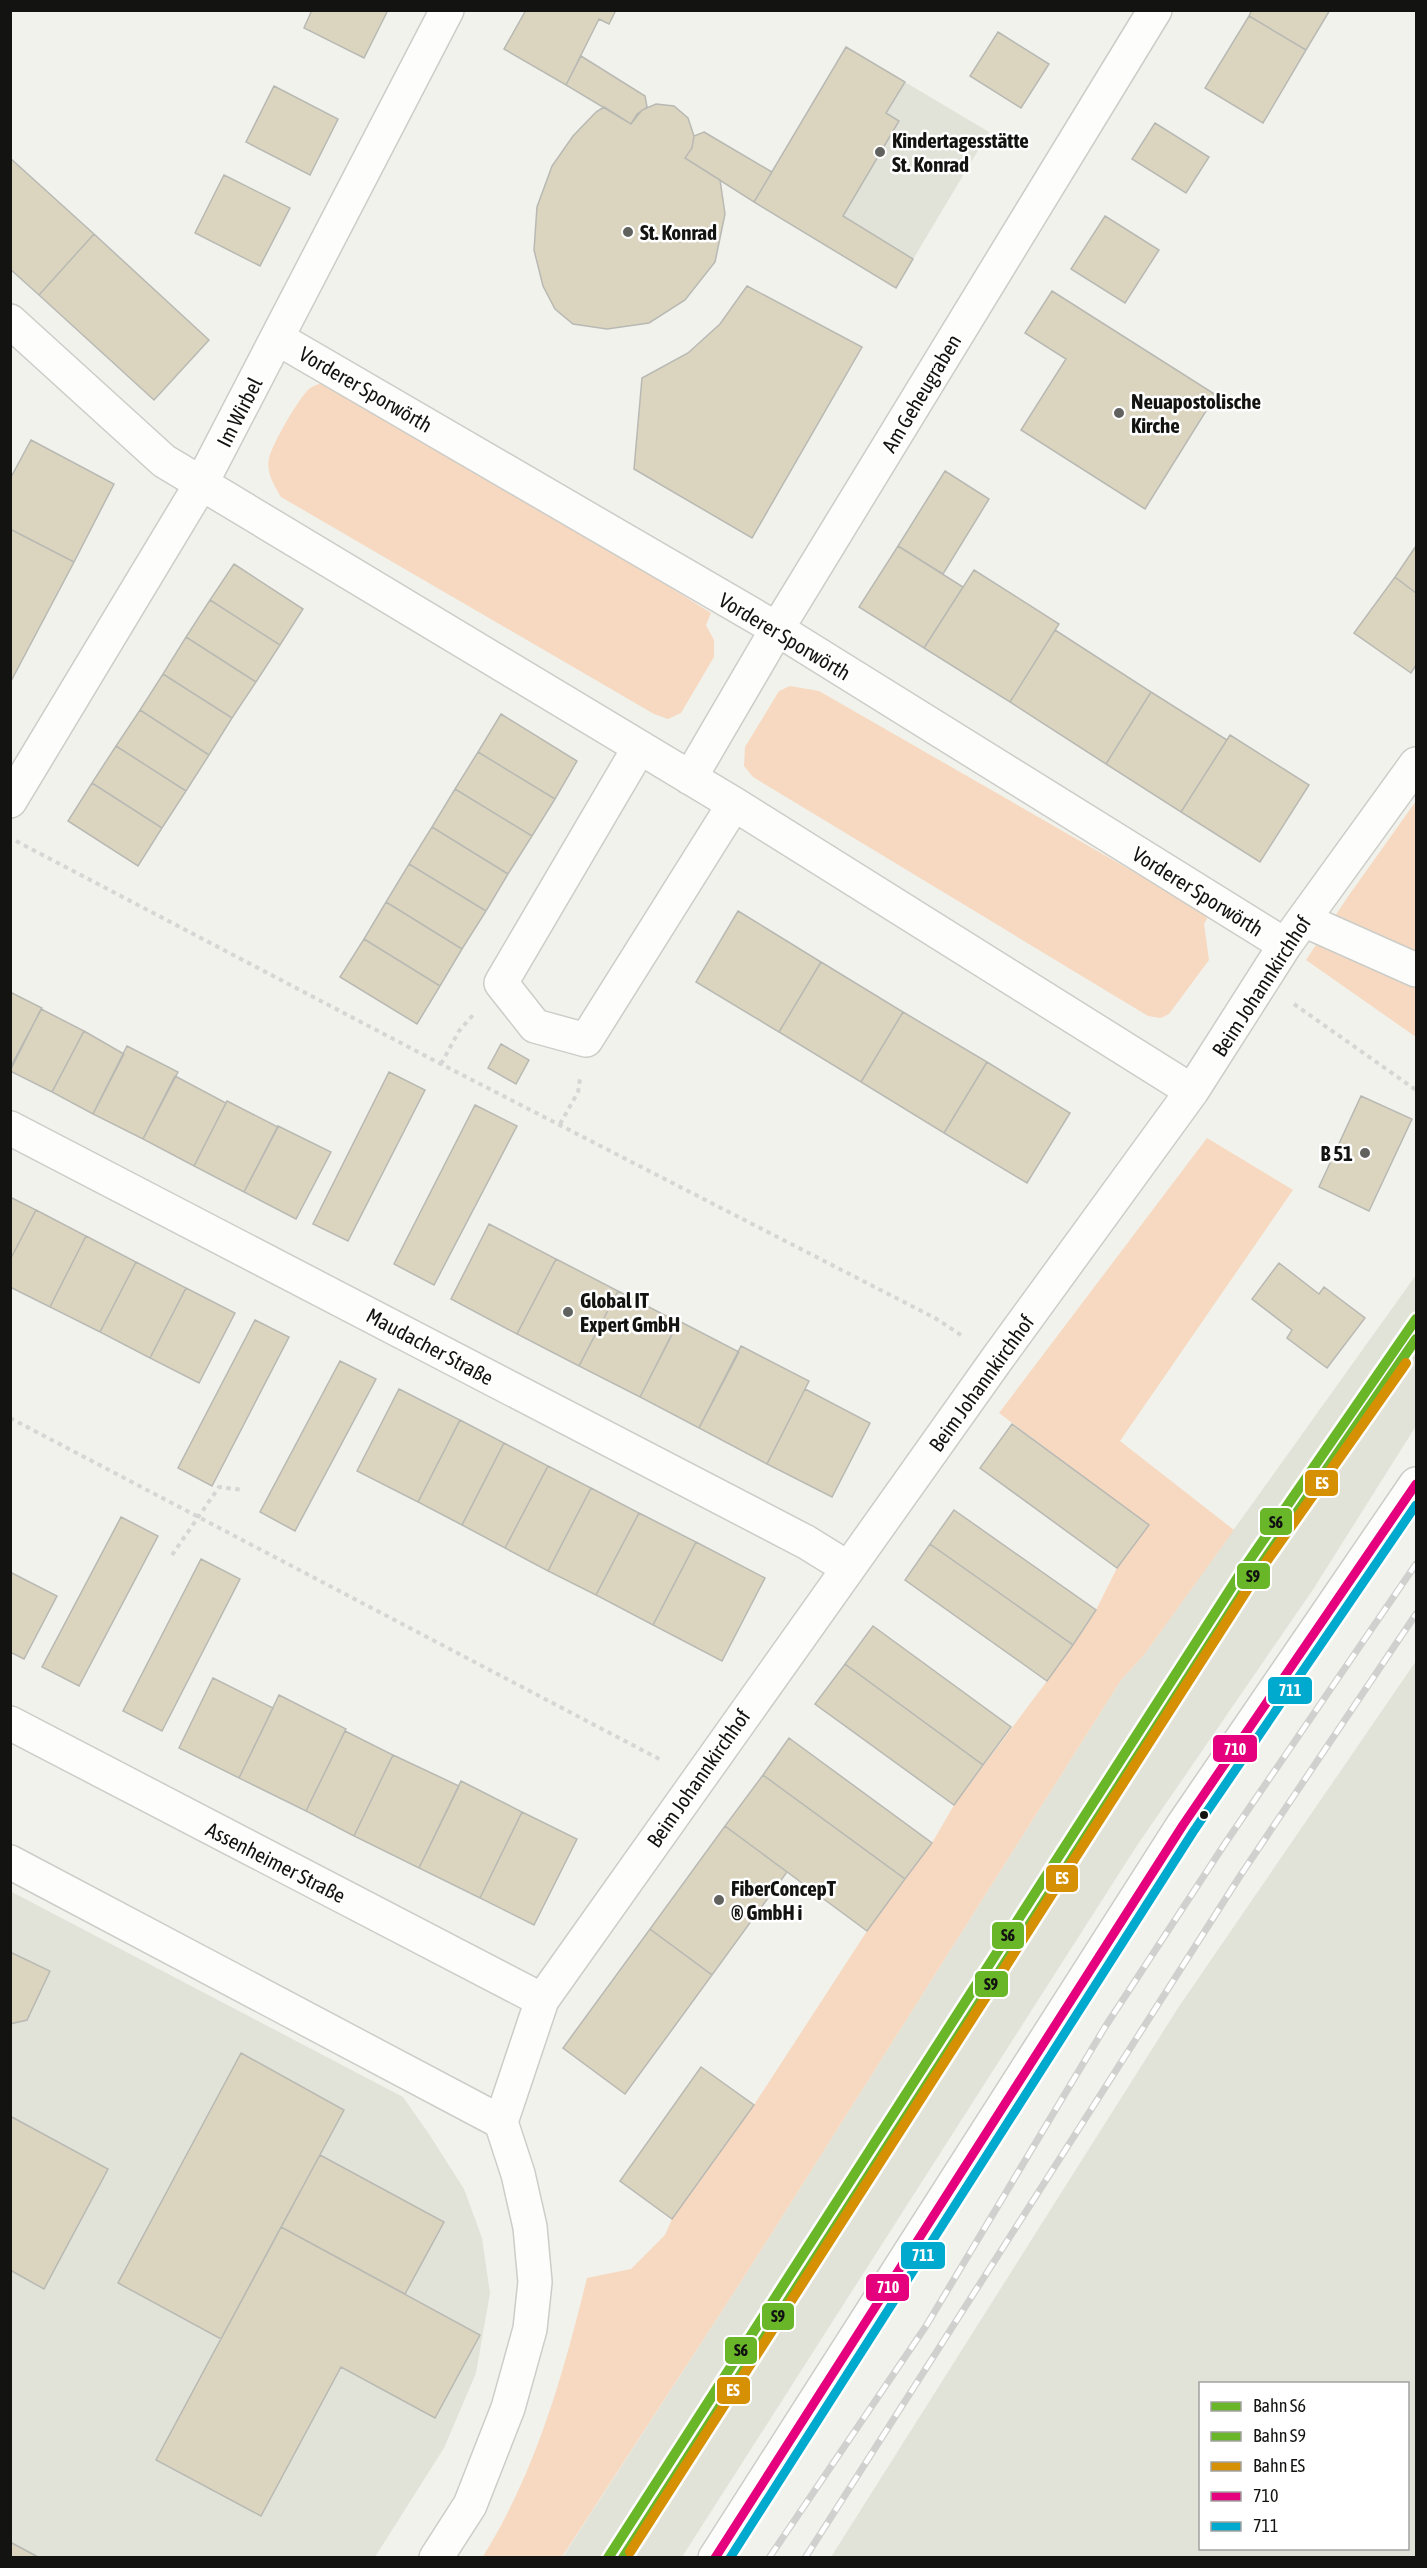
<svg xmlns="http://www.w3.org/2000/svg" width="1427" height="2568" viewBox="0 0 1427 2568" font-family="'Asap Condensed',sans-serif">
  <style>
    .built { fill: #e1e3d8; fill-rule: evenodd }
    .green { fill: #f6d9c0 }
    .building { fill: #dbd4bf; stroke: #b9b9b4; stroke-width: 1.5 }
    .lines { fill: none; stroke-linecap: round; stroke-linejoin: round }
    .minor-casing { stroke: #cccdc8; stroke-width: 36 }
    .tertiary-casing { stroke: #cccdc8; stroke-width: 36 }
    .path { stroke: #d6d6d4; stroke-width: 4; stroke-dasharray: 4.5 4.5; stroke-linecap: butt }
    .minor { stroke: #fdfdfc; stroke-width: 33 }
    .tertiary { stroke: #fdfdfc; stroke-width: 33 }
    .rail-casing { stroke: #d0d0ce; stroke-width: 7 }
    .rail { stroke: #fff; stroke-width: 4.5; stroke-dasharray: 14; stroke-linecap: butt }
    .bus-1-casing { stroke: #fff; stroke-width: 14 }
    .bus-2-casing { stroke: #fff; stroke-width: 14 }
    .bus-1 { stroke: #e5007d; stroke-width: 9 }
    .bus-2 { stroke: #00a9ce; stroke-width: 9 }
    .rail-1-casing { stroke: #fff; stroke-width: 15 }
    .rail-2-casing { stroke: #fff; stroke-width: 15 }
    .rail-3-casing { stroke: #fff; stroke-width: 15 }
    .rail-1 { stroke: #69b629; stroke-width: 10 }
    .rail-2 { stroke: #69b629; stroke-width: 10 }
    .rail-3 { stroke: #d59003; stroke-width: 10 }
    .poi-dot { fill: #61625e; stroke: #fff; stroke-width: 2 }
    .bus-dot { fill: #131411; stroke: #fff; stroke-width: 2 }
    .labels { text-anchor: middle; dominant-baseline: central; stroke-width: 5; stroke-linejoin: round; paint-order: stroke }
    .poi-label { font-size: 21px; font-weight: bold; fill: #131411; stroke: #fff; text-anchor: start }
    .street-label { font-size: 21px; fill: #131411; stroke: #fff }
    .line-badge { stroke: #fff; stroke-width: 2 }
    .badge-label { font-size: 16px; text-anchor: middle; font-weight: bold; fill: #fff }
    .pale-badge-label { font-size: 16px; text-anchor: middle; font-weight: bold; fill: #111 }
  </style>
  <rect width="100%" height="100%" fill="#f1f2ec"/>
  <path class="built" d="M846,47L989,132L896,288L754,202Z
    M1416,1275V1426L1314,1588L1136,1847L682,2557L562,2558L744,2277L1121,1680L1144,1655Z
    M1416,1661V2557H831L1178,2008ZM1200,2384H1408V2548H1200Z
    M10,1891L403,2097L429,2134L464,2189L482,2238L490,2293L476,2373L444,2448L375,2557H11Z"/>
  <path class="green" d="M340,381L711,613L706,625L714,640V657L681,713L668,719L654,714L281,497C274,485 266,473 269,458C273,443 298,399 309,389C318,382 329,382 340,381Z
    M790,686L819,691L1209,915L1204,924L1209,960L1169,1014L1161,1018L1148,1016L753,777L744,766L745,747L779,691Z
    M1416,801V1037L1306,960L1347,898Z
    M1207,1138L1293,1190L1120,1441L1234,1530L1144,1655L1121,1680L744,2277L562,2557L482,2558C536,2472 563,2375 587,2278L631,2269L665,2235L672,2219L754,2105L867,1931L932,1843L954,1805L1047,1681L1096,1610L1117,1568L1149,1525L999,1413Z"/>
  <path class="building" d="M312,10H388L364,58L304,28Z
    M526,10H616L609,24L599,19L566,85L504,49Z
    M1252,10H1330L1306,50L1249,16Z
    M1249,16L1306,50L1263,123L1205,88Z
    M998,32L1049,64L1021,108L970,76Z
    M846,47L905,82L886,113L899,121L843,216L913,259L896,288L754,202Z
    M581,56L645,96L647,107L637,114L631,124L566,85Z
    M274,86L338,119L310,175L246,142Z
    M656,104L674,106L688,118L694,136L692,148L685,158L720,180L725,214L715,262L685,300L649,323L607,329L573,324L555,309L543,286L534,250L537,207L552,166L573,136L596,112L604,107L631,124L642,110Z
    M1155,123L1209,157L1186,193L1132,159Z
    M704,132L772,172L754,202L685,158L692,148L694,136Z
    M10,158L94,234L39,295L10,269Z
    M224,175L290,208L260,266L195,233Z
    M1105,216L1159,250L1125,303L1071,269Z
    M94,234L209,340L154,400L39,295Z
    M747,286L862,347L752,538L634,469L642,378L688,353L720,324Z
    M1052,291L1216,395L1145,509L1021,430L1066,359L1025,333Z
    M31,440L114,484L74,562L10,529V479Z
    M945,471L989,499L943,574L898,546Z
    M10,529L74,562L10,683Z
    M898,546L963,587L924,648L859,607Z
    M1416,546V593L1395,577Z
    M234,564L303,609L280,645L210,600Z
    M974,570L1059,624L1010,702L924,648Z
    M1395,577L1416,593V665L1411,673L1354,633Z
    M210,600L280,645L256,682L186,637Z
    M1055,630L1151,692L1106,764L1010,702Z
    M186,637L256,682L232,718L163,674Z
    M163,674L232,718L209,755L140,710Z
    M1151,692L1227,740L1181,812L1106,764Z
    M140,710L209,755L186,791L116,746Z
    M501,714L577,761L555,799L478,752Z
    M1230,735L1309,785L1260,862L1181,812Z
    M116,746L186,791L162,828L92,783Z
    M478,752L555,799L532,836L455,789Z
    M92,783L162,828L138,866L68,821Z
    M455,789L532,836L508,874L432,827Z
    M432,827L508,874L486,911L409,864Z
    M409,864L486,911L462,949L386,902Z
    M386,902L462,949L440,986L364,939Z
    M738,911L821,962L779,1032L696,982Z
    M364,939L440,986L417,1024L340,977Z
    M821,962L903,1012L861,1082L779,1032Z
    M10,992L42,1008L10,1068Z
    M41,1009L84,1031L52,1092L10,1071Z
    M903,1012L987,1062L944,1133L861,1082Z
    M84,1031L124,1054L93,1114L52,1092Z
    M501,1044L529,1060L516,1084L488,1068Z
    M127,1046L178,1072L143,1139L93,1114Z
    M987,1062L1070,1113L1027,1183L944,1133Z
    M389,1072L425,1090L348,1241L313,1224Z
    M175,1076L226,1103L194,1166L143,1139Z
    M1361,1096L1412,1119L1369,1211L1319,1187Z
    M227,1101L278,1127L244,1192L194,1166Z
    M475,1105L517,1126L434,1285L394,1264Z
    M278,1126L331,1152L296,1219L244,1192Z
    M10,1197L36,1210L10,1260Z
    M36,1210L86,1236L50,1307L10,1287V1260Z
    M489,1224L556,1259L517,1334L451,1299Z
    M86,1236L136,1262L100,1332L50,1307Z
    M556,1259L618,1291L579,1366L517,1334Z
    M136,1262L186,1288L150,1358L100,1332Z
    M1279,1263L1319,1294L1324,1287L1365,1318L1327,1368L1287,1338L1292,1330L1252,1299Z
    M186,1288L235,1313L199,1383L150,1358Z
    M618,1291L678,1322L640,1397L579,1366Z
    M255,1320L289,1337L212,1486L178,1468Z
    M679,1321L739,1352L699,1428L640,1397Z
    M741,1346L809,1381L767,1464L699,1428Z
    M340,1361L376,1379L295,1531L260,1512Z
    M399,1389L460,1420L418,1502L357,1471Z
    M805,1389L870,1423L832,1497L767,1464Z
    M460,1420L504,1443L462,1525L418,1502Z
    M1012,1424L1149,1525L1117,1568L980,1468Z
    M504,1443L548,1466L505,1548L462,1525Z
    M548,1466L591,1488L548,1571L505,1548Z
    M591,1488L639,1513L596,1595L548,1571Z
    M954,1510L1096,1610L1073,1645L930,1544Z
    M639,1513L696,1542L653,1625L596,1595Z
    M121,1517L158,1536L79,1686L42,1667Z
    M696,1542L765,1578L722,1661L653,1625Z
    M930,1544L1073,1645L1047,1681L905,1580Z
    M201,1559L240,1579L162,1731L123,1711Z
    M10,1572L57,1596L24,1659L10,1652Z
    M873,1626L1011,1727L983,1765L845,1664Z
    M845,1664L983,1765L954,1805L815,1704Z
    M213,1678L273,1708L239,1778L179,1748Z
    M279,1695L346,1729L306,1811L239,1778Z
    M345,1731L393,1755L354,1836L306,1811Z
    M789,1738L932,1843L905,1879L763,1775Z
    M393,1755L459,1786L419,1868L354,1836Z
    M763,1775L905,1879L867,1931L725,1826Z
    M461,1781L522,1812L480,1898L419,1868Z
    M522,1812L577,1839L534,1925L480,1898Z
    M725,1826L787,1872L712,1975L650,1929Z
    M650,1929L712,1975L625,2094L563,2048Z
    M10,1952L50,1971L27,2020L10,2024Z
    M241,2053L344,2110L221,2339L118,2283Z
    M701,2067L754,2105L672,2219L620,2181Z
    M10,2116L108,2169L44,2289L10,2270Z
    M320,2155L444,2222L405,2294L281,2227Z
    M281,2227L480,2335L435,2418L341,2367L261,2516L156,2460Z
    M10,2542L40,2558H10Z"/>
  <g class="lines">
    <g class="minor-casing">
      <path id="minor" d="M10,321L164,461L734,804L1192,1091
        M277,338L777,629L1285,945
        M639,748L501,983L535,1026L586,1040L734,804
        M690,778L777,629L1155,10
        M10,801L201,484L447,10
        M1304,920L1416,970
        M10,1128L806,1542L848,1568
        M10,1723L542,2000
        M10,1862L501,2122
        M436,2558L470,2505L508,2408L530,2329L535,2282L530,2227L518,2174L501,2122L542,2000L997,1359L1192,1091L1285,945L1416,764"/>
    </g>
    <g class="tertiary-casing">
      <path id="tertiary" d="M715,2558L1183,1825L1416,1484"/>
    </g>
    <path class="path" d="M16,841L441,1064L935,1318L964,1337
      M1294,1004L1416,1090
      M441,1064L459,1031L473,1015
      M560,1124L578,1092L580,1079
      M10,1418L663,1761
      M172,1555L219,1487L243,1490"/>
    <use href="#minor" class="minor"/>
    <use href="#tertiary" class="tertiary"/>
    <g class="rail-casing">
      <path id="rail" d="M769,2558L926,2326L1105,2027L1226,1842L1416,1564
        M805,2558L1240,1876L1416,1614"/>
    </g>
    <use href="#rail" class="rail"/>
    <g class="bus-1-casing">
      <path id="bus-1" d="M715,2558L1183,1825L1416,1484"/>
    </g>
    <g class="bus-2-casing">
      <path id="bus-2" d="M730,2558L1193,1832L1416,1505"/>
    </g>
    <use href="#bus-1" class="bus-1"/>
    <use href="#bus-2" class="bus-2"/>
    <g class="rail-1-casing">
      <path id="rail-1" d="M608,2558L1242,1571L1416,1319"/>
    </g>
    <g class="rail-2-casing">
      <path id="rail-2" d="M623,2558L1252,1578L1416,1339"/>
    </g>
    <g class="rail-3-casing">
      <path id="rail-3" d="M630,2552L1252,1582L1406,1363"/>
    </g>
    <use href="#rail-1" class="rail-1"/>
    <use href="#rail-2" class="rail-2"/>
    <use href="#rail-3" class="rail-3"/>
  </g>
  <g class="poi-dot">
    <circle cx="880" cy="152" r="6"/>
    <circle cx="628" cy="232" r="6"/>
    <circle cx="1119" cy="413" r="6"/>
    <circle cx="1365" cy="1153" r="6"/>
    <circle cx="568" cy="1312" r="6"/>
    <circle cx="719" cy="1900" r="6"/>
  </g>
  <circle class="bus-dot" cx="1204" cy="1815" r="5"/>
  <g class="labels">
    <g class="poi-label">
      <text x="892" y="140">Kindertagesstätte<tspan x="892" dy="24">St. Konrad</tspan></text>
      <text x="640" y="232">St. Konrad</text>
      <text x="1131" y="401">Neuapostolische<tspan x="1131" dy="24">Kirche</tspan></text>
      <text x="1353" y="1153" text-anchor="end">B 51</text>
      <text x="580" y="1300">Global IT<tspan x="580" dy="24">Expert GmbH</tspan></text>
      <text x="731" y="1888">FiberConcepT<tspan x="731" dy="24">® GmbH i</tspan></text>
    </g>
    <g class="street-label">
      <text transform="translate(366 389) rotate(30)">Vorderer Sporwörth</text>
      <text transform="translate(921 393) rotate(-59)">Am Geheugraben</text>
      <text transform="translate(239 412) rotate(-63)">Im Wirbel</text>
      <text transform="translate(785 636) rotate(31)">Vorderer Sporwörth</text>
      <text transform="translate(1198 891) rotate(32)">Vorderer Sporwörth</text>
      <text transform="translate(1261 986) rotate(-57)">Beim Johannkirchhof</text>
      <text transform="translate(430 1346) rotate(28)">Maudacher Straße</text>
      <text transform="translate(981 1383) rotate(-54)">Beim Johannkirchhof</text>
      <text transform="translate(698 1778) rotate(-55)">Beim Johannkirchhof</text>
      <text transform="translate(276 1862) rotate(27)">Assenheimer Straße</text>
    </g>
  </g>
  <g class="line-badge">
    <rect x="1304" y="1469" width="35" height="28" rx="6" fill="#d59003"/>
    <rect x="1259" y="1507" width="34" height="29" rx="6" fill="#69b629"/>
    <rect x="1236" y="1562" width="35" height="28" rx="6" fill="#69b629"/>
    <rect x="1267" y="1676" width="46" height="29" rx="6" fill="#00a9ce"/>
    <rect x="1212" y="1734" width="46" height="29" rx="6" fill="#e5007d"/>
    <rect x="1045" y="1864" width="34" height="29" rx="6" fill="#d59003"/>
    <rect x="991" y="1921" width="34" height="29" rx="6" fill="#69b629"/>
    <rect x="974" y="1970" width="35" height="28" rx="6" fill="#69b629"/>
    <rect x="900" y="2241" width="46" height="29" rx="6" fill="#00a9ce"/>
    <rect x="865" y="2273" width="45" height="29" rx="6" fill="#e5007d"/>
    <rect x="761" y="2302" width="34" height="29" rx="6" fill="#69b629"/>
    <rect x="724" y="2336" width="34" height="29" rx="6" fill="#69b629"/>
    <rect x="716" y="2376" width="35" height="29" rx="6" fill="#d59003"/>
  </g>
  <g class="badge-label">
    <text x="1322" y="1489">ES</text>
    <text x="1290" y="1696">711</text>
    <text x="1235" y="1755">710</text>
    <text x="1062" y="1884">ES</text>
    <text x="923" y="2261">711</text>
    <text x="888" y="2293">710</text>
    <text x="733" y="2396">ES</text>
  </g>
  <g class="pale-badge-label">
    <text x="1276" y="1528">S6</text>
    <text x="1253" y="1582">S9</text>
    <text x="1008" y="1941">S6</text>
    <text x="991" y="1990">S9</text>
    <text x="778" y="2322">S9</text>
    <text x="741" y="2356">S6</text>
  </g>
  <rect width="1427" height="2568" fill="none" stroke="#131411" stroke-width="24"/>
  <rect x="1199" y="2382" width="210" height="168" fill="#ffffff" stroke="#a1a1a0" stroke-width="1.5"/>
  <rect x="1211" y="2402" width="30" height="9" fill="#69b629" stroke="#a1a1a0" stroke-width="1.5"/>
  <text x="1253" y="2412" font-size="18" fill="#131411">Bahn S6</text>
  <rect x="1211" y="2432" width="30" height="9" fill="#69b629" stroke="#a1a1a0" stroke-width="1.5"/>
  <text x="1253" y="2442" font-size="18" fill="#131411">Bahn S9</text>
  <rect x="1211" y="2462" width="30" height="9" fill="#d59003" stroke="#a1a1a0" stroke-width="1.5"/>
  <text x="1253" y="2472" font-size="18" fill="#131411">Bahn ES</text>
  <rect x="1211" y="2492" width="30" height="9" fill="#e5007d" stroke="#a1a1a0" stroke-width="1.5"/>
  <text x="1253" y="2502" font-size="18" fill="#131411">710</text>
  <rect x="1211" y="2522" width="30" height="9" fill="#00a9ce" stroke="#a1a1a0" stroke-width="1.5"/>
  <text x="1253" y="2532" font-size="18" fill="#131411">711</text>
</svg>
